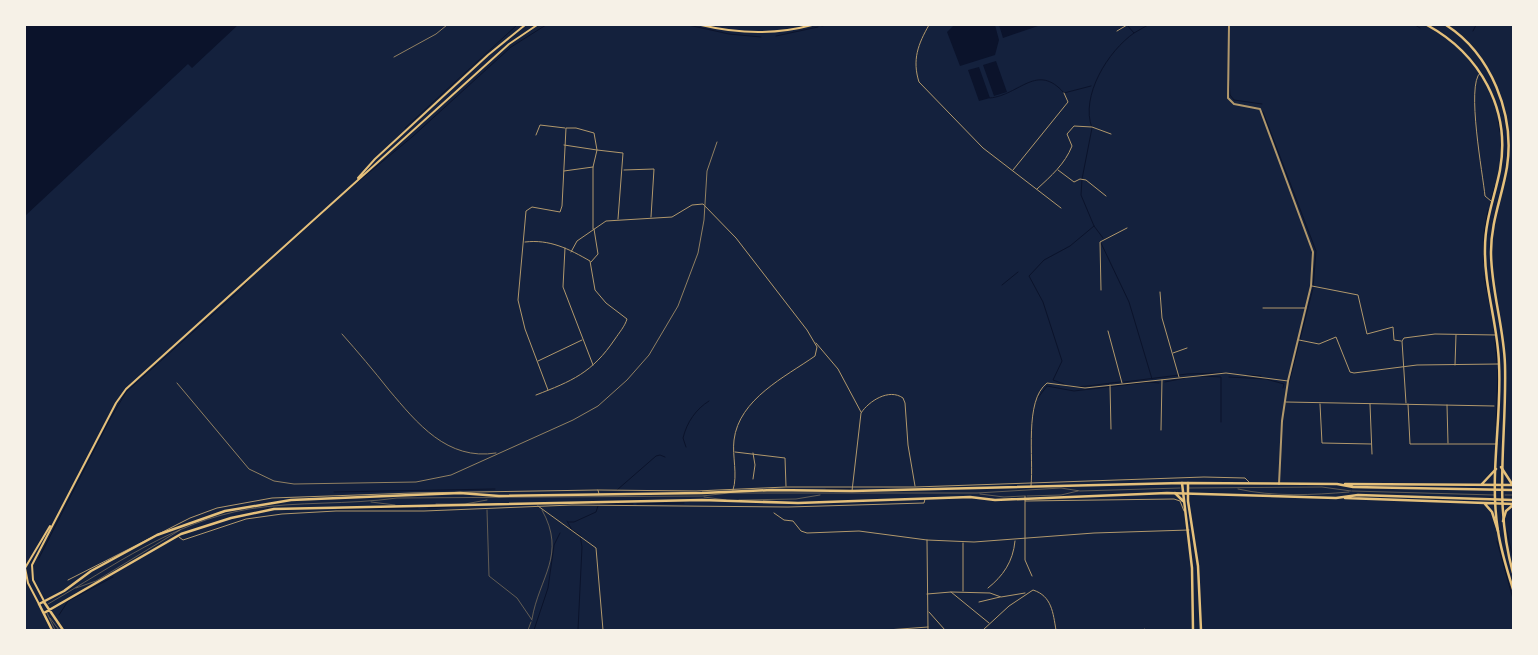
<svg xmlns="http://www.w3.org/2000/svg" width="1538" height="655" viewBox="0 0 1538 655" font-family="'Alegreya Sans',sans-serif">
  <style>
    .water { fill: #0b132b }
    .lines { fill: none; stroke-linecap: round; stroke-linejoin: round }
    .stream { stroke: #0b132b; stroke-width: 1 }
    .service { stroke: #b1986c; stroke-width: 0.5 }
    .minor { stroke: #b1986c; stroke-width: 1 }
    .tertiary { stroke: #b1986c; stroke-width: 2 }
    .secondary { stroke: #e5c07b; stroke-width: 2 }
    .primary { stroke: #e5c07b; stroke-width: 2.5 }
    .trunk { stroke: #e5c07b; stroke-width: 2.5 }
    .rail { stroke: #918062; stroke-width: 1 }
  </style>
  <rect width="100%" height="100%" fill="#14213d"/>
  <path class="water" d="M25,25H238L192,68L188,64L25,216Z
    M954,25H995L999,40L995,55L960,66L947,32Z
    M999,25H1041L1003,38Z
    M996,61L1007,92L994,96L983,65Z
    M979,67L990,98L979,101L968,70Z"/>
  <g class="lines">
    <path class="stream" d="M688,25L729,34L761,37
      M1127,25L1134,33L1148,25
      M1415,25L1420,28
      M822,26L826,25
      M1473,31L1476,25
      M776,36L818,27
      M1229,81L1230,95L1234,100L1262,104
      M990,98C1020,95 1037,62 1064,93L1091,86
      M1263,112L1316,251L1313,288L1289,383
      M1498,119L1500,132
      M405,128L517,25
      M348,190L412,137L511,47L546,25
      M1490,204L1495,186
      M1103,238L1094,226L1081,195L1082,179L1092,128C1080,96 1108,51 1134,33
      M1101,243L1129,302L1152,379
      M1484,263V234L1488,210
      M263,267L325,211
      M1484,276L1491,310
      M1002,285L1018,272
      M1494,329L1495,334
      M1495,339L1497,363
      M1247,375L1261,376
      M1201,376L1221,377V422
      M1229,377L1266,379L1284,384L1283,388
      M1124,382L1187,374L1223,373
      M1165,382L1185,378
      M1064,384L1053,380L1062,361L1043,302L1029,276L1044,260L1070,246L1094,226
      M1067,386C1077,389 1107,383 1120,382
      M1037,399L1047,386L1074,391L1148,382L1159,383
      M1496,426L1498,369
      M686,447L683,438C687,422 696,409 709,401
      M826,489H850
      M617,490L656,456L660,455L665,457
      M334,492L495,489
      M574,504H598
      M600,504H633
      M637,504L684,503
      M428,508L462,506
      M337,509L418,508
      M567,521L572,530L580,535L582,547L578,630
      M568,522H574L596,512L598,506
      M1507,531L1513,559
      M1497,541L1513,599
      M39,558L109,421L126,392L241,289L247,282
      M59,615L68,601L113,577
      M534,630L548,588L554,545L560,533"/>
    <path class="service" d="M1188,488L1322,487L1351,491
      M1238,489C1273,497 1313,495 1349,492
      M1352,491L1494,495
      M980,494L1004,497L1024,496
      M1505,495H1513
      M1027,496L1061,495L1078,491
      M704,497L726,500
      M739,500L796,499L820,495
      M371,502L395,505
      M436,504H465L487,500
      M487,510L489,576L517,598L532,620
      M76,588L96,581L180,530
      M48,604C114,566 172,522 249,509C298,501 348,505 397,498L702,496L729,493H977L1061,488L1080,491L1180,488
      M47,613L55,630
      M50,618L59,630
      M532,619C539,577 567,555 542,510
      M528,630L531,622"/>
    <path class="minor" d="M929,25C918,44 912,60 919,82L983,148L1061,208
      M1117,31L1127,25
      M1480,73C1466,85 1483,175 1485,196L1491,201
      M536,135L540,125L565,128
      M624,170L654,169L651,217
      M1013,170L1068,102L1064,93
      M1058,170L1074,182L1080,179L1086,180L1106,196
      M564,171L593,167
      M1037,189C1051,176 1065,164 1072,146L1067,134L1074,126L1092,127L1111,134
      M593,229V167L597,150L623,153L618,219
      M525,242C550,239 569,249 590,261L595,290L606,303L627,319C625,326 619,333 615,339C592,373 572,381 536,395
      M565,248L563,287L593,365
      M571,252L577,241L606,221L672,217L692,205L703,204L736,238L807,330L817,347L815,356C785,377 739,399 734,440C732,456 738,475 733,490
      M591,262L598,254L594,229
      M1312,286L1358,295L1367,334L1393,327L1394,340L1401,341
      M1101,290L1100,242L1127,228
      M1160,292L1162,318L1179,377
      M1263,308H1306
      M1108,331L1122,383
      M1299,340L1319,344L1336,337L1350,372L1354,373L1417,365L1499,364
      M816,343L838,369L861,412
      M1173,353L1187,348
      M538,361L582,340
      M1455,365L1456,335
      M1110,385L1111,429
      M548,390L525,329L518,300L526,211L532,207L560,212L562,206L566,128H576L594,133L597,150L564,145
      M1286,402L1494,406
      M1406,403L1402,341L1404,338L1435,334L1496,335
      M1320,404L1322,443L1371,444
      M1370,404L1372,454
      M1408,404L1410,444H1497
      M1447,405L1448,443
      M1161,430L1162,380
      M735,452L785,458L786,486
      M753,453L755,465L753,479
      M1031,486C1034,458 1024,401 1047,383L1085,388L1226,373L1288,381
      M598,490L696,491L786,487H915L1204,477L1245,478L1249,482
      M852,491L861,413C869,401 889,388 903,398L905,403L908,445L915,486
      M1025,496V501L1174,499L1180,501L1184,511
      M1025,501V560L1032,576
      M538,506L596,548L603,630
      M774,513L784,520L793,521L801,531L807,533L859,531L927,540L974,542L1094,533L1189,530
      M179,537L183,540L246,519L282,514L336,511H424L572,505L788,507L924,503L925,499
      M927,540L928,630
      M963,543V591
      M68,580L190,518L217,508L272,498L413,493L598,490L599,494
      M988,588C1003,576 1013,562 1015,541
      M951,592L990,593L1001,597L1025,593
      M927,594L951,592L989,623
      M979,602L1000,597
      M929,612L945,630
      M887,630L928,627
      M983,630L1009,606L1033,590C1052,596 1053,613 1056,630
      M1143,630L1144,629"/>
    <path class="tertiary" d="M1229,25L1228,98L1234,104L1260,109L1313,252L1311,286L1288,381L1282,421L1279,484"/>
    <path class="secondary" d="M701,25C739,34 775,35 812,25
      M744,25H784
      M358,178L375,159L488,55L525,25
      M44,601L33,580L32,565L116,403L126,389L509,44L537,25
      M39,604L28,583L25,568L50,526"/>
    <path class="primary" d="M1427,25C1480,54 1511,109 1500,170C1495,196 1485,220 1485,248C1484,287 1498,325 1499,364C1502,419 1489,476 1498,531C1501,551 1507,570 1513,589
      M1446,25C1491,54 1515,114 1507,167C1502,197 1491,221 1491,252C1491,290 1504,327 1505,365C1507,437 1493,501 1513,573
      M1182,483L1192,568L1193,630
      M1188,483V501L1198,566L1201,630
      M1175,493L1183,501"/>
    <path class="trunk" d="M1501,467L1512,484
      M1345,484L1513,485
      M1482,484L1496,469
      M1345,498L1513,504
      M1485,504L1492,512L1498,531
      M1503,521L1506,511L1513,505
      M44,602L63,630
      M44,613L181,534L231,518L274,509L702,500L798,503L970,497L995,500L1167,493L1336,498L1358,495L1513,500
      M52,630L39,604L64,591L91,571L157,535L225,511L291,500L460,493L499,496L702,493L772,490L852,491L1182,483L1337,484L1353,487L1513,490"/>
    <path class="rail" d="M394,57L436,34L447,25
      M342,334C358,352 374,371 389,390C417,423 447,461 496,453
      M177,383L249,469L274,481L294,484L416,482L451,475L573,420L598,406L627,380L649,355L678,306L698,253L704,220L707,171L717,142"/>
  </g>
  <rect width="1538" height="655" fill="none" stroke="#f6f1e7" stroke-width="52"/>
</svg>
